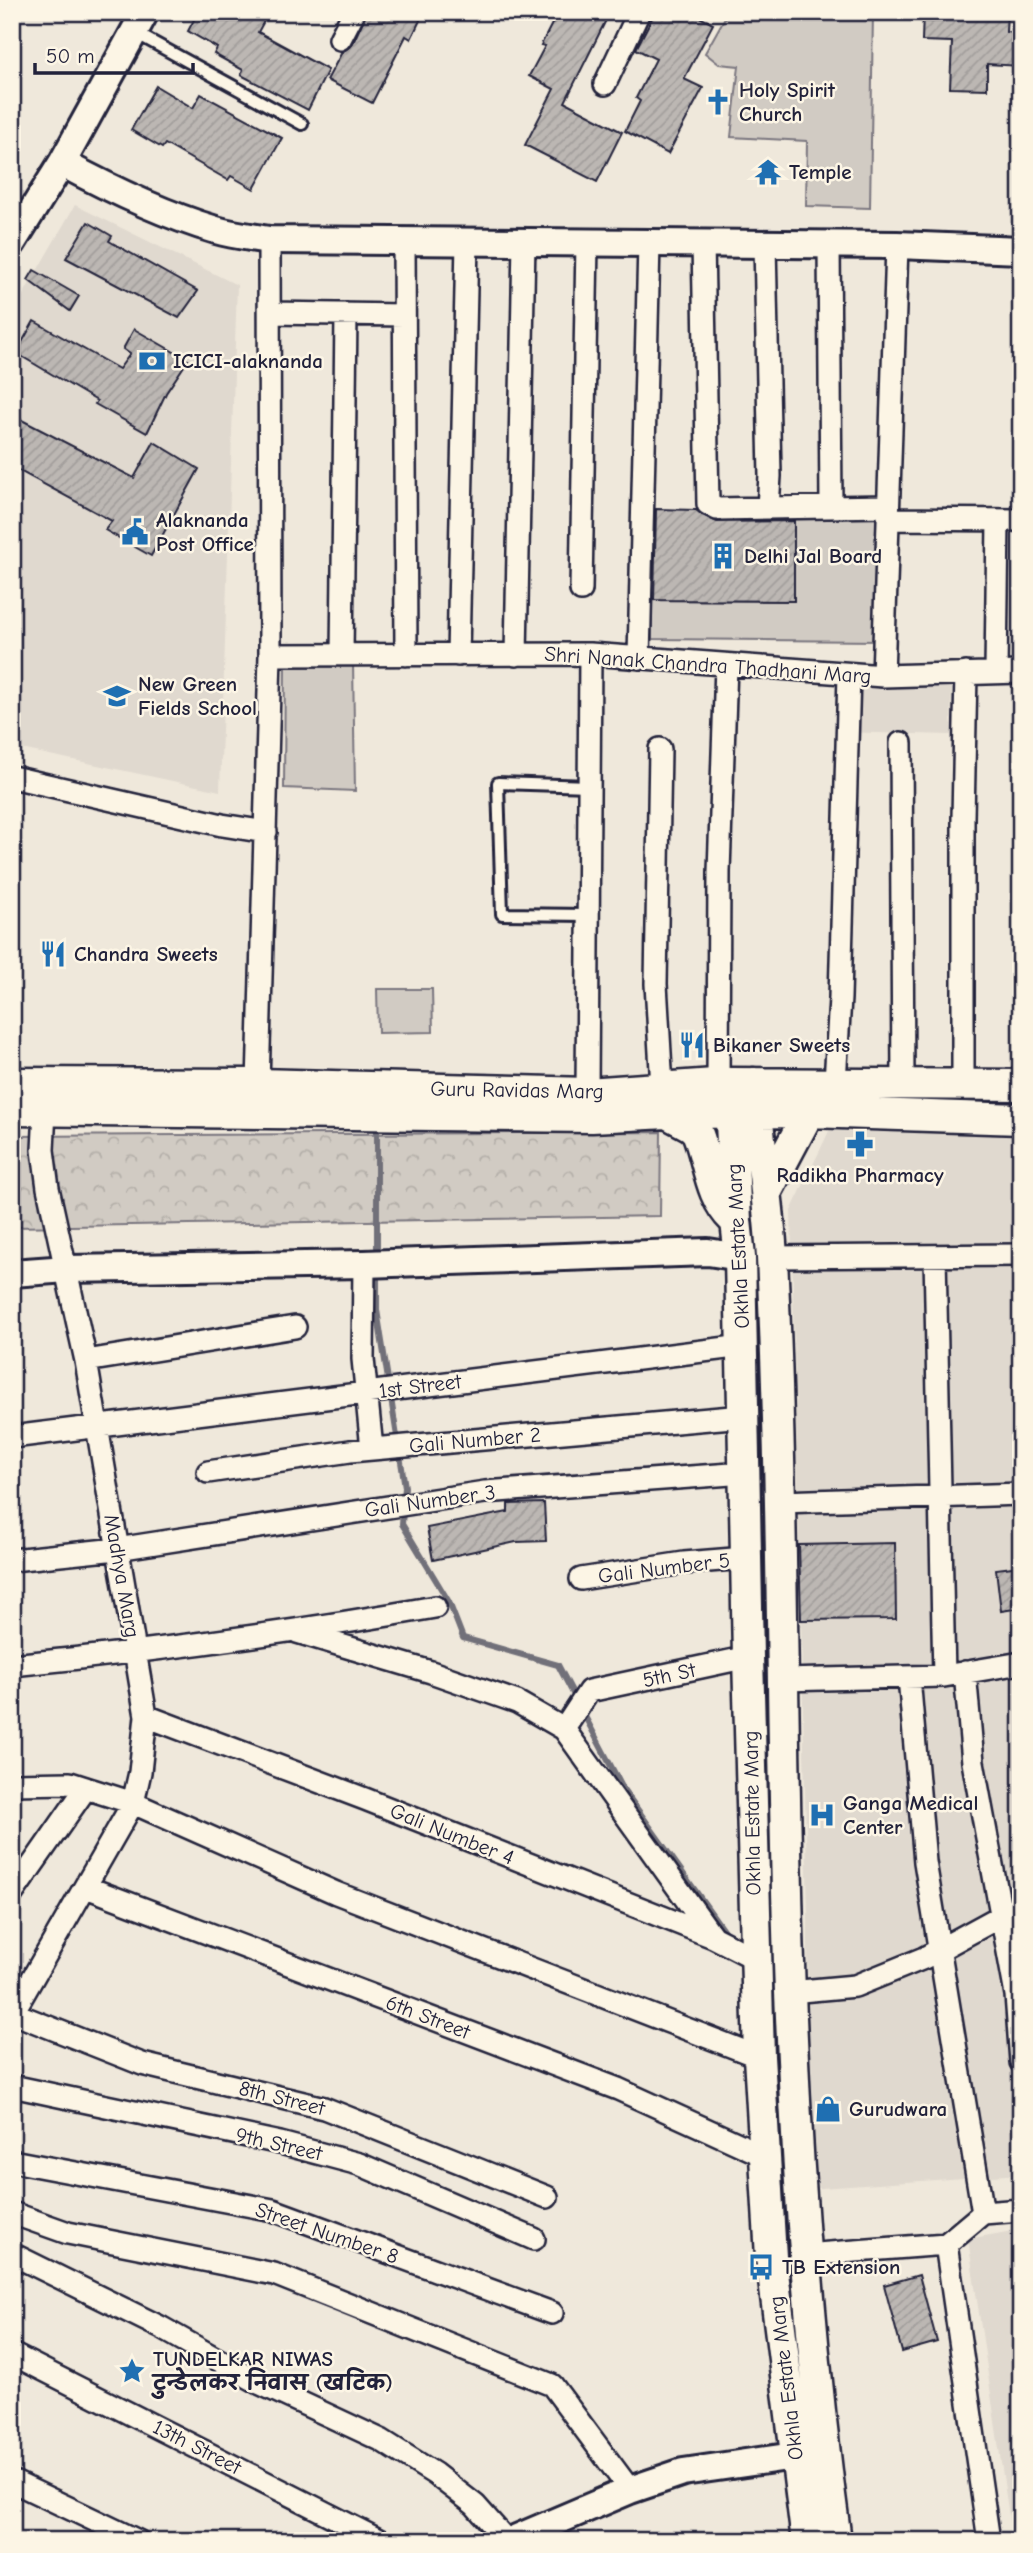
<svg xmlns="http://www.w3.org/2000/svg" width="1033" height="2553" viewBox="0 0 1033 2553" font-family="'Comic Neue','Playpen Sans Deva',sans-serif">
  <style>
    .built { fill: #e0d9cf }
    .forest { fill: url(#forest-crowns); stroke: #7a767f; stroke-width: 2 }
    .park { fill: #d1cbc3; stroke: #7a767f; stroke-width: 2 }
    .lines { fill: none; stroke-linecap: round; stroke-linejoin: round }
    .stream { stroke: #716f79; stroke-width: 6 }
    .building { fill: url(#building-hatch); stroke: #22223b; stroke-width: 2 }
    .service-casing { stroke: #22223b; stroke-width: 16 }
    .minor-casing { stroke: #22223b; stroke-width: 26 }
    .tertiary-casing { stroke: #22223b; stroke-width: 32 }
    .secondary-casing { stroke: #22223b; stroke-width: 35 }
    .service { stroke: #fcf5e5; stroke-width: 10 }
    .minor { stroke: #fcf5e5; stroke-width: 21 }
    .tertiary { stroke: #fcf5e5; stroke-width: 26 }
    .secondary { stroke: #fcf5e5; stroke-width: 30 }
    .labels { text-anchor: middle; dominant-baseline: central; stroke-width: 5; stroke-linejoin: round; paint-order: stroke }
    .poi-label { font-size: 21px; font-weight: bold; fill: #22223b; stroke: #fcf5e5; text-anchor: start }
    .street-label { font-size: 21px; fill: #22223b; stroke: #fcf5e5 }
  </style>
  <defs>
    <pattern id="forest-crowns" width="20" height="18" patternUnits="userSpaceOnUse" patternTransform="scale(1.75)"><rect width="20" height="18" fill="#d1cbc3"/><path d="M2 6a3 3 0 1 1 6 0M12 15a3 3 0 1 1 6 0" fill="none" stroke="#b3aea8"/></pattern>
    <pattern id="building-hatch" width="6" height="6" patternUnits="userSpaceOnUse" patternTransform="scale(1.75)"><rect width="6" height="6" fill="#bcb7b3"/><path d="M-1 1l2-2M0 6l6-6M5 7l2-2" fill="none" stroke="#a19d9b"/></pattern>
  </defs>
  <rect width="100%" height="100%" fill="#efe8db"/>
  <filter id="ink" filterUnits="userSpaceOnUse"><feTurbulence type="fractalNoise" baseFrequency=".0143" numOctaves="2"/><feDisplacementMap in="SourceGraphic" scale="14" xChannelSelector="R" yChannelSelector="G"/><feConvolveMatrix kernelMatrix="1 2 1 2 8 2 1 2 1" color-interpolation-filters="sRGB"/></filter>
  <g filter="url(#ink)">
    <path class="built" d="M75,205L237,285L220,791L12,747V314Z
      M839,663L952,666L951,735L838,732Z
      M829,1131L1021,1134V2174L807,2189L808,1914L791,1211Z
      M1018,2230L1021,2245V2528L1011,2530L968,2239Z"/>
    <path class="forest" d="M661,1132L660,1216L12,1227V1136Z"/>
    <path class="park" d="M728,12H873L870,208L806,206L807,141L731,137L739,66L719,64L705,53Z
      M794,511L886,512L885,641L652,639V600L794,601Z
      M285,662H353L355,791L284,788Z
      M377,989H432L433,1032L378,1033Z"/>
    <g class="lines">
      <path class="stream" d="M377,1128V1259
        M377,1270V1310L405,1487L402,1524L449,1602L463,1638L558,1665L576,1699
        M581,1709L623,1789L729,1938"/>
    </g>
    <path class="building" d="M198,12H269L258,32L328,70L308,110L241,75L243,70L214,54L217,48L188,31Z
      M367,12H424L411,39L406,36L372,103L327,80L342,52L352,45Z
      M558,12H610L565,102L622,132L597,182L525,145L554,89L529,76L545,46L541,45Z
      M655,12H690L713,24L684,79L703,88L668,154L625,131L640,101L636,98L656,59L636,49Z
      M923,12H1007L1006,32L1021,33V66L987,64V89L950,88L952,42L922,41Z
      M156,86L193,108L201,94L282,138L254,189L231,176L228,180L165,144L162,148L131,130Z
      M88,222L112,236L109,241L198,291L179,318L66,258Z
      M34,270L79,296L70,311L28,280Z
      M34,321L119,369L130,354L123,349L134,329L188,360L166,393L147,433L95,404L97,401L16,353Z
      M12,415L134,478L154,442L199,469L151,556L105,530L112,521L12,467Z
      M656,509L696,510L702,515L717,522L794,521V601L654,600Z
      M544,1503L546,1541L516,1542L433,1560L427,1528L508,1512V1504Z
      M895,1543L896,1619L801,1620L799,1545Z
      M1021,1566V1608L1001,1611L996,1569Z
      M919,2275L937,2342L902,2352L884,2285Z"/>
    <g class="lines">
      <g class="service-casing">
        <path id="service" d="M134,32L302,124
          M588,915L502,914L498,783L589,786"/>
      </g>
      <g class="minor-casing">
        <path id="minor" d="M340,39L354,12
          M605,84L639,12
          M404,242L406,655
          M703,243L708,504L717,509L887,506
          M765,244L770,476L768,507
          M829,244L831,506
          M270,313L404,315
          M888,519L1021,520
          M581,590L587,242
          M270,655L590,654L883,676L1021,672
          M342,655L346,314
          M458,655L467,242
          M516,655L524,241
          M639,658L649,243
          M996,671L998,520
          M883,676L897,245
          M901,743L903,1083
          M660,749L656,984L662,1087
          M12,777L222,825L266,832
          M835,1082L840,998L849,674
          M258,1084L270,655L269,240
          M718,1084L719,872L726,665
          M963,1084V818L966,673
          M587,1093L590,654
          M935,1256L944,1676
          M772,1257L1021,1255
          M364,1264L363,1359L372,1449
          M86,1361L295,1327
          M12,1437L743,1346
          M208,1472L350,1451L743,1416
          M781,1502L1021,1494
          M12,1560L117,1549L485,1492L745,1473
          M581,1579L684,1563L746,1558
          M297,1632L431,1672L517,1702L564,1729L713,1937
          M12,1665C154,1651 295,1632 435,1607
          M965,1672L973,1762L1016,1995L1021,2062
          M909,1677L925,1862L983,2213
          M783,1680L944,1676L1021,1663
          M146,1716L365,1799L713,1937L756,1959
          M564,1729L589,1691L748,1657
          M12,1784L70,1783L133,1803L336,1893L759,2057
          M86,1887L618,2089L765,2156
          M12,1894L86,1788
          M790,1992L855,1986L924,1958L1021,1905
          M13,2013L142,2064L324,2108L547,2197
          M12,2014L133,1803L140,1772L146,1716L86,1361L48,1188L43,1150L45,1110
          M12,2086L280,2143L359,2164L534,2239
          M12,2161L273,2210L552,2313
          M12,2213L68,2233L274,2274L552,2385L630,2490
          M946,2244L989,2541
          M12,2254L162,2328L261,2384L381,2440L435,2474L475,2505L507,2541
          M804,2255L946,2244L983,2213L1021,2210
          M12,2354L381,2541
          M12,2481L138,2541"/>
      </g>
      <g class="tertiary-casing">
        <path id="tertiary" d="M62,163C112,190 162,214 216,230C233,235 252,237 269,240L897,245L1021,250
          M12,243L62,163L145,12
          M12,1273L67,1269L364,1264L708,1252L740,1257
          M510,2541L630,2490L683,2472L815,2453"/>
      </g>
      <g class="secondary-casing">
        <path id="secondary" d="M12,1083L258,1084L587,1093L729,1083L1021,1085
          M729,1083L736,1221L740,1257L748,1657L759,2057L771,2257L807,2541
          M754,1083C759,1142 769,1200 772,1258C784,1503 781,1748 790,1992C797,2176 811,2359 836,2541
          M12,1110L592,1117L667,1113L809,1112L1021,1119
          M667,1113L691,1126L697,1132C709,1161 709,1196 733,1219
          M767,1191L809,1112"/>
      </g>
      <use href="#service" class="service"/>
      <use href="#minor" class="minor"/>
      <use href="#tertiary" class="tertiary"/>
      <use href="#secondary" class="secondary"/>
    </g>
  </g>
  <defs>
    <g id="church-bare" transform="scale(2.1)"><path d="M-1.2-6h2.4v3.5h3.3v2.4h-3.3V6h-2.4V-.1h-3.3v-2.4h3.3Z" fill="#1f6fb2" stroke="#fcf5e5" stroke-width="2.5" paint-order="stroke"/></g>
    <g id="temple-bare" transform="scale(2.1)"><path d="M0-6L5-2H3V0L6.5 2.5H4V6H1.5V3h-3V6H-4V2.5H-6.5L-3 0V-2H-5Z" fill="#1f6fb2" stroke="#fcf5e5" stroke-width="2.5" paint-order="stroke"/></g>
    <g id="bank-bare" transform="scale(2.1)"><path d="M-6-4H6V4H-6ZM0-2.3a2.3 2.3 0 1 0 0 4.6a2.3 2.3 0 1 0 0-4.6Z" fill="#1f6fb2" stroke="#fcf5e5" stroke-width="2.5" paint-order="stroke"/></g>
    <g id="civic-bare" transform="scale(2.1)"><path d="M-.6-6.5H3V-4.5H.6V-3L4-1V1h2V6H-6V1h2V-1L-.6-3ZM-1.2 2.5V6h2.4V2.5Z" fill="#1f6fb2" stroke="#fcf5e5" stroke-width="2.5" paint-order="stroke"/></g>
    <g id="building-bare" transform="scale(2.1)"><path d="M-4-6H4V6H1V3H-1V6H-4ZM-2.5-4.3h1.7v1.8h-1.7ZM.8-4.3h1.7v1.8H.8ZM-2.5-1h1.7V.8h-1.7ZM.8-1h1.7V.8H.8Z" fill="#1f6fb2" stroke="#fcf5e5" stroke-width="2.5" paint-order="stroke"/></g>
    <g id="school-bare" transform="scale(2.1)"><path d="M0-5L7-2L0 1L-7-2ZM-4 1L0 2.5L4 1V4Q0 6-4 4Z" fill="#1f6fb2" stroke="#fcf5e5" stroke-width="2.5" paint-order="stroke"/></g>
    <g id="restaurant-bare" transform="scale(2.1)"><path d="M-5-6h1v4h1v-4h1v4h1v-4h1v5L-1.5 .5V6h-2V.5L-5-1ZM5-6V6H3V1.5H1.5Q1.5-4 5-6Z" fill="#1f6fb2" stroke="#fcf5e5" stroke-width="2.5" paint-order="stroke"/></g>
    <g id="pharmacy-bare" transform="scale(2.1)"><path d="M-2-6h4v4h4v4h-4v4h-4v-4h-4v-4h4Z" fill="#1f6fb2" stroke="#fcf5e5" stroke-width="2.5" paint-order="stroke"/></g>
    <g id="hospital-bare" transform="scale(2.1)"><path d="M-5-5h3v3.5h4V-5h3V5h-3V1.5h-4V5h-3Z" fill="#1f6fb2" stroke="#fcf5e5" stroke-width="2.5" paint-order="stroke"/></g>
    <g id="shop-bare" transform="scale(2.1)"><path d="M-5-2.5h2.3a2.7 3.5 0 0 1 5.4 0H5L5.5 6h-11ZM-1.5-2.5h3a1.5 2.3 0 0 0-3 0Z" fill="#1f6fb2" stroke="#fcf5e5" stroke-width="2.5" paint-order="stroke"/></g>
    <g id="bus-bare" transform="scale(2.1)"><path d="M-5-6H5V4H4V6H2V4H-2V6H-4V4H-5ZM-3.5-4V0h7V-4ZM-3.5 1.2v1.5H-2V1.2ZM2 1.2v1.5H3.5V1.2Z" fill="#1f6fb2" stroke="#fcf5e5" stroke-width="2.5" paint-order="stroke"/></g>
    <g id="sight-bare" transform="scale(2.1)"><path d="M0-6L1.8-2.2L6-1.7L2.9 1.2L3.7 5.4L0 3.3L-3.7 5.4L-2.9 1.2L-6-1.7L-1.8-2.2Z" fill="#1f6fb2" stroke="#fcf5e5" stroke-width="2.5" paint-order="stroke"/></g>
  </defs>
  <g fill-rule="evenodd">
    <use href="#church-bare" x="718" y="102"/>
    <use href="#temple-bare" x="768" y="172"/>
    <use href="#bank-bare" x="152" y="361"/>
    <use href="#civic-bare" x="135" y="532"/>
    <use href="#building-bare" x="723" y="556"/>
    <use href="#school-bare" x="117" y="696"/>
    <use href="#restaurant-bare" x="53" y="954"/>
    <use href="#restaurant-bare" x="692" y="1045"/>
    <use href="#pharmacy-bare" x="860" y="1144"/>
    <use href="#hospital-bare" x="822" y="1815"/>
    <use href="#shop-bare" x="828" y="2109"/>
    <use href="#bus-bare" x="761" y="2267"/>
    <use href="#sight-bare" x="132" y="2371"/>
  </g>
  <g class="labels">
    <g class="poi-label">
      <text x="739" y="90">Holy Spirit<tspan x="739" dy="24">Church</tspan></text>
      <text x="789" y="172">Temple</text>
      <text x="173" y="361">ICICI-alaknanda</text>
      <text x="156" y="520">Alaknanda<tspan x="156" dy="24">Post Office</tspan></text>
      <text x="744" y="556">Delhi Jal Board</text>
      <text x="138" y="684">New Green<tspan x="138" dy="24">Fields School</tspan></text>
      <text x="74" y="954">Chandra Sweets</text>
      <text x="713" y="1045">Bikaner Sweets</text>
      <text x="860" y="1175" text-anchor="middle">Radikha Pharmacy</text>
      <text x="843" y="1803">Ganga Medical<tspan x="843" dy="24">Center</tspan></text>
      <text x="849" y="2109">Gurudwara</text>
      <text x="782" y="2267">TB Extension</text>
      <text x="153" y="2359">TUNDELKAR NIWAS<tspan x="153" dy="24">टुन्डेलकर निवास (खटिक)</tspan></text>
    </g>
    <g class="street-label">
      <text transform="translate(708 665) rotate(4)">Shri Nanak Chandra Thadhani Marg</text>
      <text transform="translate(517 1090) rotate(1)">Guru Ravidas Marg</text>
      <text transform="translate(738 1246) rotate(-93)">Okhla Estate Marg</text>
      <text transform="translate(420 1386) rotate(-7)">1st Street</text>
      <text transform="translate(475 1440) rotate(-5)">Gali Number 2</text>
      <text transform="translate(430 1501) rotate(-8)">Gali Number 3</text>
      <text transform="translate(664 1568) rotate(-7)">Gali Number 5</text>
      <text transform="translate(122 1576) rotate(80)">Madhya Marg</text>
      <text transform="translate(669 1675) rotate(-12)">5th St</text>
      <text transform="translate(752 1813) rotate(-91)">Okhla Estate Marg</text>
      <text transform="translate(452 1834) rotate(22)">Gali Number 4</text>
      <text transform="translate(428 2017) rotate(21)">6th Street</text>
      <text transform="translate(282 2098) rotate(14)">8th Street</text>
      <text transform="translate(279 2144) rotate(13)">9th Street</text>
      <text transform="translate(327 2233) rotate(19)">Street Number 8</text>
      <text transform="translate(786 2378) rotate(-97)">Okhla Estate Marg</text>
      <text transform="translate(197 2447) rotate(27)">13th Street</text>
    </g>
  </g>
  <rect width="1033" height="2553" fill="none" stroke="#fcf5e5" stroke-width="42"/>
  <rect x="21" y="21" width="991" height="2511" fill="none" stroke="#22223b" stroke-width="2.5" filter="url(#ink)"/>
  <path d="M35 63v10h158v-10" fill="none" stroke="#22223b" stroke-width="3.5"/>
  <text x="46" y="63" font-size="21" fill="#22223b" stroke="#fcf5e5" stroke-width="5" paint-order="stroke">50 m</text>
</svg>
